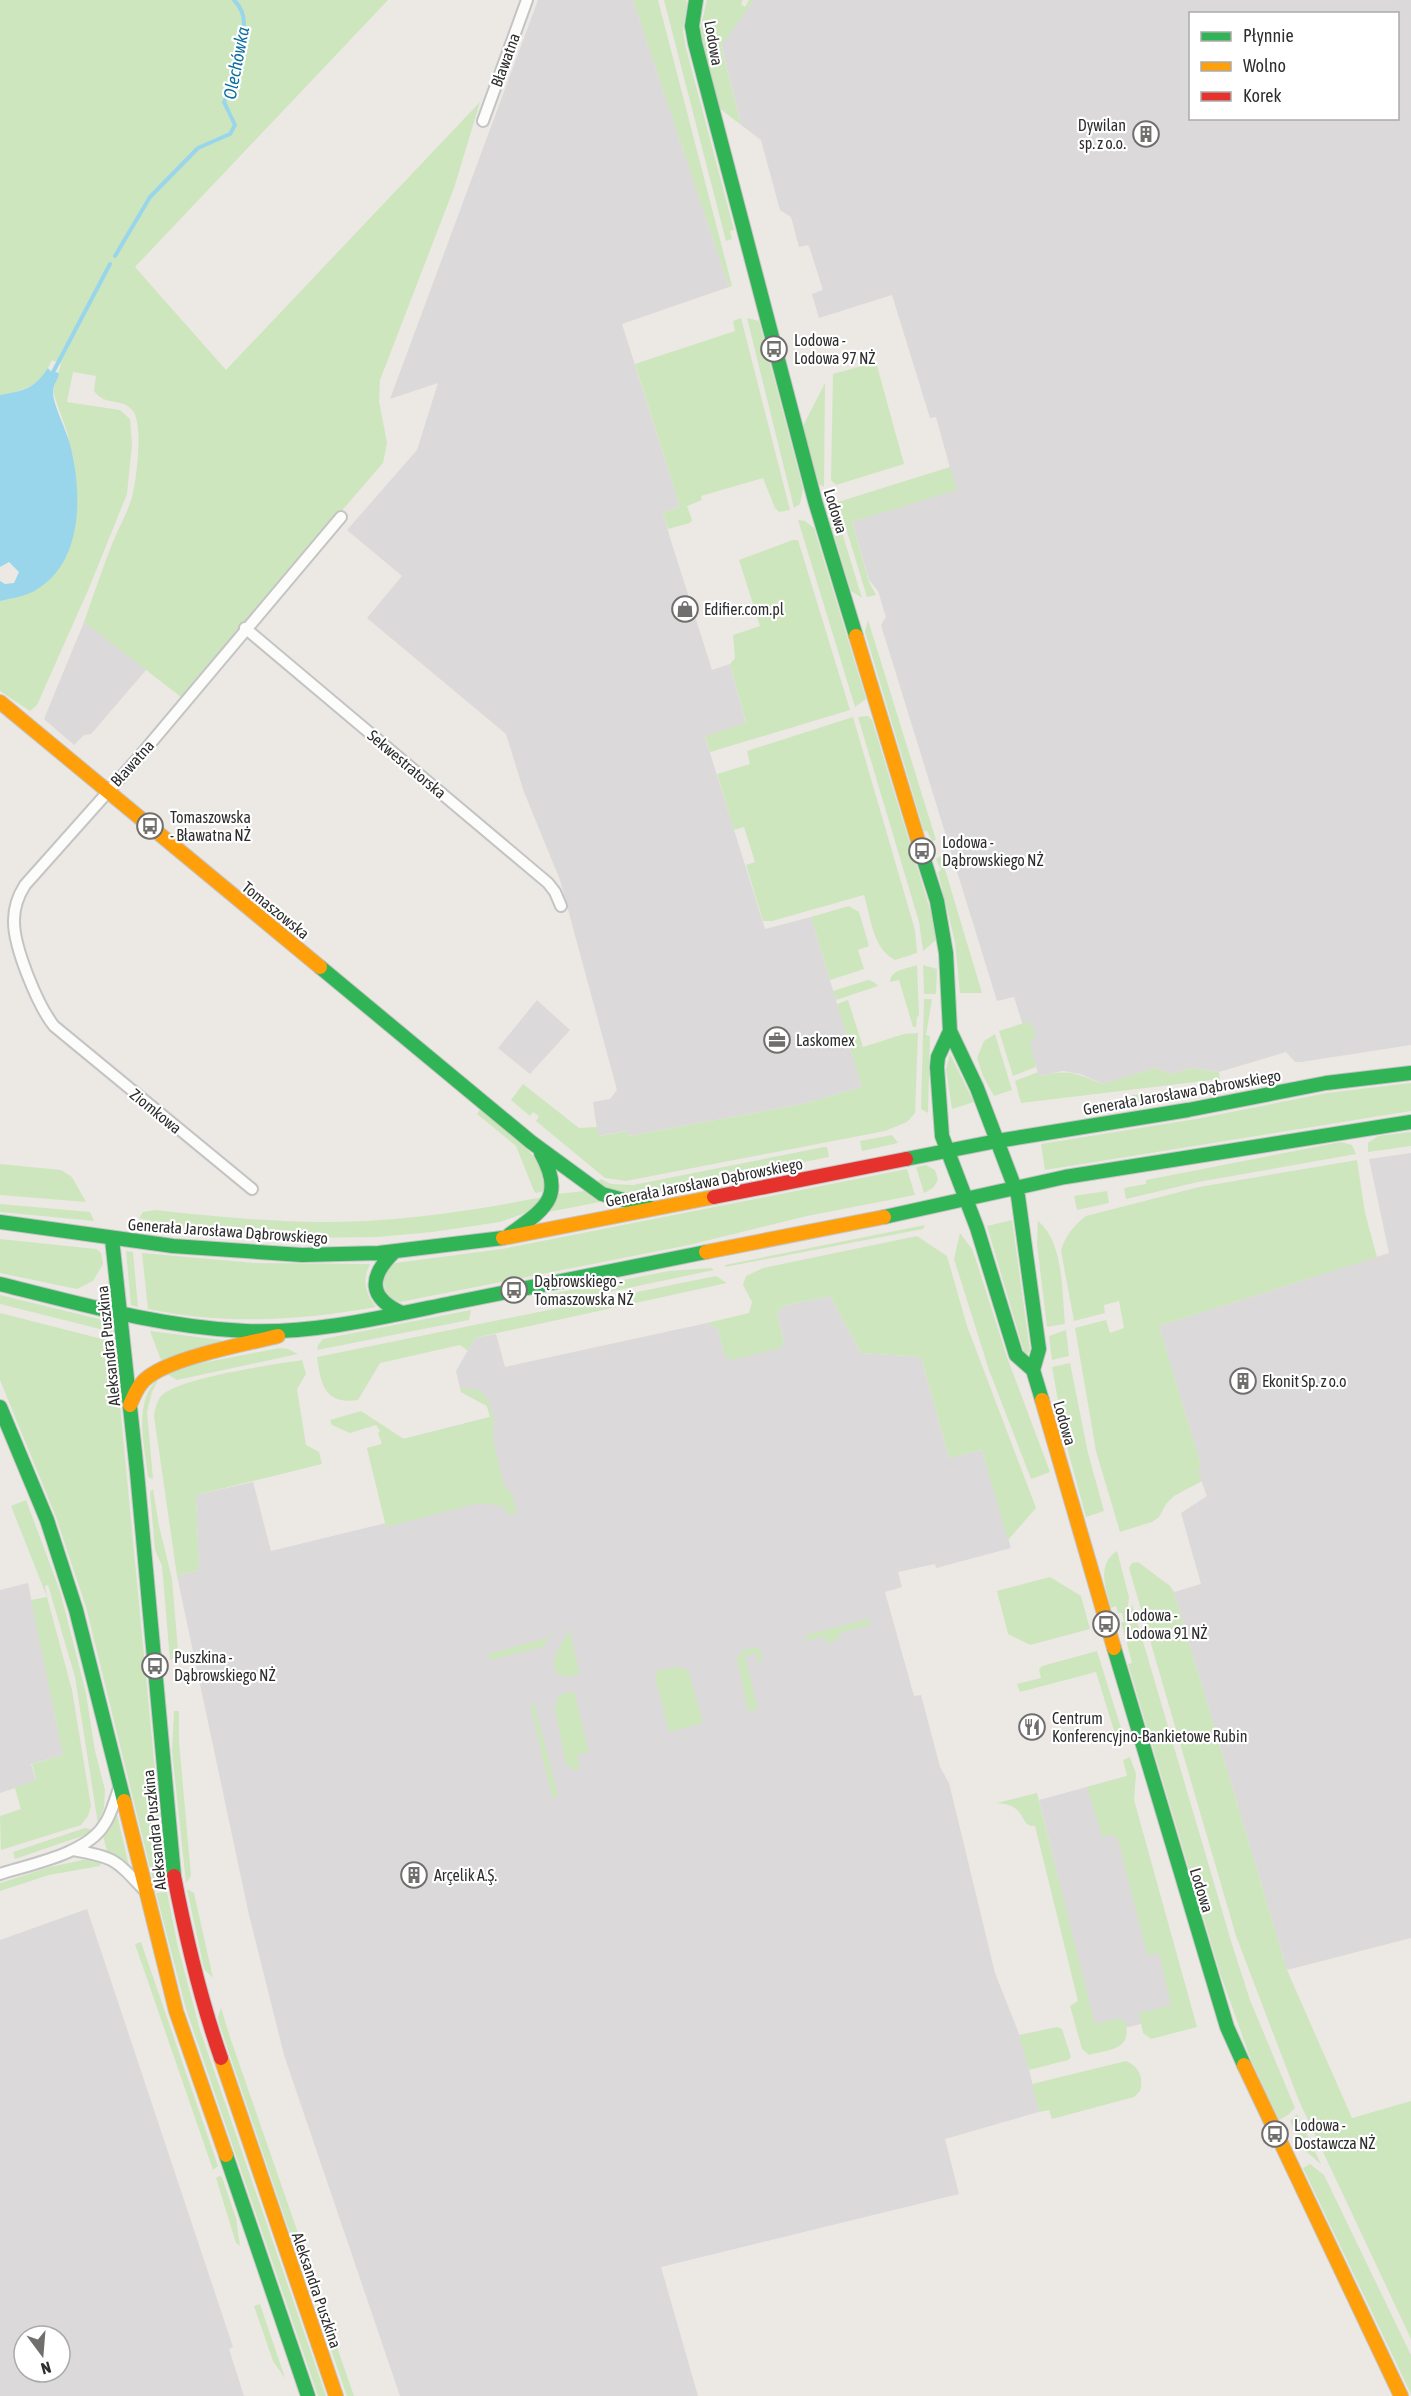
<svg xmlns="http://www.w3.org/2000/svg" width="1411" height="2396" viewBox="0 0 1411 2396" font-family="'Asap Condensed',sans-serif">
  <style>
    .industrial { fill: #dcd9db; fill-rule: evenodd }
    .green { fill: #cee6be }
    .water { fill: #99d6ec }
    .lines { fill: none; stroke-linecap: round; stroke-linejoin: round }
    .stream { stroke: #99d6ec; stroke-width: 4 }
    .street-casing { stroke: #c5c4c5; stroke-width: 14 }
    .fast-casing { stroke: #c5c4c5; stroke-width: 16 }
    .slow-casing { stroke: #c5c4c5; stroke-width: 16 }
    .jam-casing { stroke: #c5c4c5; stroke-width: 16 }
    .street { stroke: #fcfcfb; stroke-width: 10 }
    .fast { stroke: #30b455; stroke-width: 14 }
    .slow { stroke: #ff9f0a; stroke-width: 14 }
    .jam { stroke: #e5322d; stroke-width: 14 }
    .labels { text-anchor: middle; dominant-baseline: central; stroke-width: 4.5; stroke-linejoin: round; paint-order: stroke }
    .street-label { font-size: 16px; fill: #2e2e2e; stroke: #fff }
    .poi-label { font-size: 16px; fill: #2e2e2e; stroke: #fff; text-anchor: start }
    .water-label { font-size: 18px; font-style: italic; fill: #0d6fa3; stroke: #fff }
  </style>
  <rect width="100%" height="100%" fill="#ece8e4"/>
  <path class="industrial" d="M538,0H633L729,287L622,324L680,507L663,513L671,541L712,670L730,664L746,724L705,737L765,929L811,917L862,1087L803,1104L628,1136L626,1131L598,1136L593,1102L610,1099L617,1090L560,880L524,792L506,734L367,618L402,576L347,530L417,450L438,383L390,399Z
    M754,0H1411V1045L1301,1062H1295L1286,1052L1219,1072L1192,1068L1171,1074L1155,1068L1103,1084L1080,1074L1063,1071L1039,1076L1014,997L997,1001L881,625L886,617L878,591L869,580L852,522L956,490L936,417L930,418L892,295L819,318L812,294L823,290L810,249L808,245L799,247L791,217L780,210L761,140L741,125L721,45ZM1190,14H1398V118H1190Z
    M84,622L147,669L91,734L84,735L74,745L44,719Z
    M537,1000L570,1030L530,1074L498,1048Z
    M1411,1153V1938L1287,1970L1174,1592L1201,1584L1181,1513L1207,1496L1198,1472L1201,1465L1159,1326L1389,1253L1369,1159Z
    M830,1296L861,1353L921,1357L949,1458L982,1450L1011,1548L936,1568L935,1564L898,1572L902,1587L885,1592L914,1696L921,1695L940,1767L949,1783L995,1973L1023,2044L1039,2112L945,2139L959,2194L661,2267L698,2396H400L284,2055L249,1915L177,1576L199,1570L196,1495L253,1482L271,1551L386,1523L367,1448L490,1417L487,1406L461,1392L456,1371L475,1338L496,1334L505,1367L707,1323L718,1329L724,1355L784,1342L777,1314L783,1306Z
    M28,1583L63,1755L31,1764L36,1781L0,1793V1590Z
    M1127,1776L1192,2011L1097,2035L1039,1800Z
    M87,1909L233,2347L229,2349L244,2396H0V1940ZM24,2336H60V2372H24Z"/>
  <path class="green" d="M0,0H388L135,267L226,370L480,102L454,188L380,380L379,401L387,443L383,463L181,697L84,622C93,596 102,570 112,544C119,527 129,510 133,493C137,476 143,424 133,411C122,397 106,407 94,391L96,376L73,372L67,402L120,410L130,419L132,444L127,494L89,588L37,705L30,711L0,691V601L21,596L76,490L74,461L67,432L53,392L61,364L52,360C39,388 28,389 0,395Z
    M633,0H658L732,286L729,287Z
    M664,0H686L687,4L683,31L686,48L734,230L730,231L732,239L726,241Z
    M707,0H743L741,4L745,7L749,0H754L721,46L741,125L718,107L700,30Z
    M741,318L790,510L779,512L775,508L763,478L701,496L702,500L687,506L692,520L690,523L668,529L663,513L680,507L635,364L735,331L733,321Z
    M747,318L759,321L803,489L800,504L794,508Z
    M876,362L904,464L836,485L831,480L833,374Z
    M825,383L824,487L819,484L803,426Z
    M950,467L957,490L852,522L869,582L876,595L867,597L838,502Z
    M834,506L862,598L851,591L830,521V514Z
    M798,520L805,521L814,528L866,699L855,707Z
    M793,540H798L850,710L710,752L705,736L746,723L730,664L735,658L733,635L760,626L739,560Z
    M868,620L936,840L932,841L927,831H924L865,632Z
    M868,716L872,720L932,916L936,940L923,951L919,922L858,717Z
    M853,717L915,930L917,953L895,960C872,948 871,917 864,895L772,921H763L746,865L755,862L744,827L734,830L717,774L750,764L747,751Z
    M941,856L982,993H960L955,942L938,872L941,870L936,859Z
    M849,906L859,912L869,946L858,950L864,969L830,980L811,917Z
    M917,965L919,1016L917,1017L916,1027H913L899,980L890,982C891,969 907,969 917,965Z
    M923,965L937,969L936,994H924Z
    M868,980L874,982L878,986L836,1000L833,991Z
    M924,999H932L926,1035L930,1036L928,1113L921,1109Z
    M848,1000L863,1047L904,1034L918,1033L915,1113L907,1122L885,1131L626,1181L605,1178L536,1121L539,1116L533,1112L530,1116L511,1100L523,1084L579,1128L597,1127L599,1136L627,1131L628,1136L803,1104L862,1087L837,1004Z
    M1027,1022L1031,1024L1036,1034L1030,1044L1036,1067L1013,1076L999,1031Z
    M995,1034L1012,1090L994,1096L983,1076L977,1058L984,1041Z
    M950,1054L974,1102L952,1109L946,1069Z
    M1155,1068L1171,1074L1192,1068L1219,1072L1220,1079L1021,1103L1015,1081L1038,1072L1039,1076C1072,1069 1073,1073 1103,1084Z
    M1411,1083V1111L1045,1170L1041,1144L1196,1119L1327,1093Z
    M1207,1086L1208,1091L1133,1103L1132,1095Z
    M481,1108C505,1130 547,1155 546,1191L536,1193L534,1191L516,1146L477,1114Z
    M1411,1132V1146L1368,1152V1143L1378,1136Z
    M892,1135L898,1143L862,1151L860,1141Z
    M1341,1142L1352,1145L1356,1154L1198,1182L1126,1199L1124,1188L1146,1184V1180Z
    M824,1147H827L829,1157L652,1192C632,1195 615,1192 596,1183L601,1179L611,1184L633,1185Z
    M1357,1160L1365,1213L1377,1257L1159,1326L1201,1465L1198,1472L1202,1481L1174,1496L1166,1504L1159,1517L1152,1522L1120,1532L1096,1451L1075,1328L1106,1320L1110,1333L1124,1328L1119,1301L1104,1305L1105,1313L1074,1321L1061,1251C1064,1237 1075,1224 1086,1216L1199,1187Z
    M0,1164L61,1170L72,1177L86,1202L0,1195Z
    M926,1165L935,1170L938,1180L933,1188L924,1193L916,1167Z
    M907,1169L915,1195L807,1216L689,1245L400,1302C380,1296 379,1274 395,1263L502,1249Z
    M585,1191L605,1201L548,1212L557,1194Z
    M1107,1191L1109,1203L1077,1210L1074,1196Z
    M543,1197L528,1212L500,1222L432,1232L378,1237L295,1238L235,1235L167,1226L139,1218L143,1212L155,1210C211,1216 267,1222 324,1222C398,1222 471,1211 543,1197Z
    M0,1204L90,1212L94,1221L0,1212Z
    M1012,1220L1030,1351L1027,1354L1024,1352L987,1226Z
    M1038,1221C1064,1242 1062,1293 1065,1324L1047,1327L1037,1244Z
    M925,1225L923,1229L725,1267V1265Z
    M960,1233L972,1249L976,1260L1007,1357L1050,1472L1031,1479L989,1370L954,1259Z
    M917,1236L947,1256L967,1326L1036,1508L1008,1540L982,1450L949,1458L921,1357L861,1353L830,1296L783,1306L777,1314L784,1342L781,1348L731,1360L724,1355L718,1329L707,1323L749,1313L752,1302L743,1285L746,1276L763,1268Z
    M0,1239L96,1249L101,1253L103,1264L93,1281L77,1289L0,1273Z
    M126,1251L133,1252L138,1307L131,1305Z
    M142,1253L255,1263L370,1264C362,1280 365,1293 376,1307C296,1321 227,1325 148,1309Z
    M711,1268L714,1270L542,1306L536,1303L535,1297L669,1271Z
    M716,1276L727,1283L475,1338L468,1351L460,1345L380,1363L358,1400C324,1405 321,1384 317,1357Z
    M0,1295L103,1320L111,1326L112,1332L0,1304Z
    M471,1310L469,1320L317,1350L318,1345L323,1339Z
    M0,1313L114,1342L166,1886L155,1888L86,1607L56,1517L0,1380Z
    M1066,1330L1069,1356L1052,1360L1049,1336Z
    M150,1331L221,1340L223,1342L161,1360Z
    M279,1348L288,1349L298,1354L177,1380L167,1374L192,1365Z
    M302,1360L306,1374L297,1389L306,1445L319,1452L322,1464L196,1495L199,1570L177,1576L154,1416C155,1409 157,1400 162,1395C182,1377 272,1365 302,1360Z
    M1070,1363L1088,1453L1104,1511L1086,1517L1065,1440L1052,1367Z
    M159,1378L152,1392L147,1412L153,1479L148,1477C145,1446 132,1401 159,1378Z
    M460,1388L479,1390L485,1395L489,1403L494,1416L493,1439L504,1485L512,1494L517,1512L508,1515L503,1506L479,1503L386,1527L367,1448L382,1444L378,1433L380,1431L376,1425L350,1433L332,1425L330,1420L361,1411L404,1439L490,1417L487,1406L461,1392Z
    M153,1489L159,1526L172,1579L178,1651L176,1657L170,1660L162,1566L155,1550L150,1492Z
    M26,1500L60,1591L86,1693L95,1751L105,1790L104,1808L98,1824L75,1677L48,1585L45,1586L47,1597L72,1690L91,1806L88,1816L81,1825L1,1850L0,1816L21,1809L15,1788L36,1780L32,1764L63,1755L31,1600L47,1597L11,1506Z
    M1117,1551L1129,1597L1125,1636L1121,1623L1124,1622L1122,1613H1118L1116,1606L1111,1608C1106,1588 1096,1565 1117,1551Z
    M1138,1562L1170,1586L1174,1592L1287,1970L1352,2118L1411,2101V2339L1299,2101L1236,1936L1129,1568L1132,1563Z
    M1050,1577L1081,1596L1090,1629L1030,1645L1008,1634L997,1591Z
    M1132,1604L1231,1941L1250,2000L1295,2108L1288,2115L1279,2120L1251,2060L1220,1973L1128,1664L1132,1663L1127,1644Z
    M869,1619L871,1625L839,1633L840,1639L826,1643L824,1636L807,1641L806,1635Z
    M569,1628L580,1674L567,1677L557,1674C546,1657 565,1644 569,1628Z
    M550,1632L552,1633L543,1647L490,1660L488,1654L547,1638Z
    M758,1647L761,1650L762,1662L759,1663L756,1653L745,1656L758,1709L748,1711L737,1659L743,1650Z
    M1097,1651L1126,1744L1119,1747L1096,1672L1020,1692L1017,1684L1041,1678L1039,1670L1042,1666Z
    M676,1667L683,1668L689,1672L703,1723L669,1732L655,1677L657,1671Z
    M574,1691L589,1752L577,1755L580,1769L574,1770L566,1764L555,1710L557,1700L561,1694Z
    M530,1703H534L535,1706L558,1796L552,1798Z
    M174,1711H179V1741L191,1876L186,1883L172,1751Z
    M1130,1757L1136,1774L1134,1800L1197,2027L1151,2039L1143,2033L1139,2013L1171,2005L1159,1953L1148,1955L1147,1954L1118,1839L1112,1835L1102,1837L1087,1787L1127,1776L1123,1760Z
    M1037,1793L1095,2024L1120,2018L1125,2021C1133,2050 1111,2049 1089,2055L1082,2049L1070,2006L1078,2001L1035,1826C1018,1827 1029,1805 997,1803Z
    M116,1811L129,1866L107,1851L103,1836Z
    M85,1828L93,1830L82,1836L15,1859L13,1852Z
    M87,1859L102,1861L100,1866L49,1875L0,1891V1883L50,1867Z
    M187,1889L194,1893L213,1978L204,1969Z
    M167,1892L178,1947L200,2030L326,2396H318L186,2009L156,1893Z
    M141,1942L218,2166L213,2170L135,1944Z
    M221,2008L230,2037L307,2259L299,2255L296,2251L219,2023L218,2017Z
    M1057,2027L1062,2029L1071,2057L1068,2060L1029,2070L1019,2035Z
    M1126,2061C1139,2066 1144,2078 1140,2091L1134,2097L1052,2119L1049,2110L1039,2112L1032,2084Z
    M1297,2114L1321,2164L1303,2149L1290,2121Z
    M1310,2164L1324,2175L1411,2355V2394L1303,2168Z
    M219,2176L222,2177L236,2218L240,2246L236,2243L216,2178Z
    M312,2275L354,2396H347L308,2283Z
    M260,2304L285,2378L273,2361L254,2306Z"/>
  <path class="water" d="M48,368L52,373L57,372L59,374C58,379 53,386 53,392C52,402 67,432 70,444C82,491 84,559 39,588C28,596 13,598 0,601V581L5,584L14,583L19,572L9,562L0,567V395C25,390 33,390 48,368Z"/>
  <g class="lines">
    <path class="stream" d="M115,256L150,197L198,148L230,134L235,125L224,102C230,92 230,81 232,70C237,46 255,21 234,0
      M51,376L110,264"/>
    <g class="street-casing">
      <path id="street" d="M483,121L527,0
        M245,628L548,883L555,892L561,906
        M252,1189L54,1026C38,1006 13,946 14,920C14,907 18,896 25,885L139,757L341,517
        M73,1850C115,1857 116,1860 145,1891
        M0,1874C31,1864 86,1854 104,1825C112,1814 115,1798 120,1786"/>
    </g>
    <g class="fast-casing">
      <path id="fast" d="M696,0L692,26L695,43L815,501L856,636
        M923,857L937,901L946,953L950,1031L977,1088L1018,1196L1039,1349L1033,1370
        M320,967L531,1142L602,1194L649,1207
        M950,1031L938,1057L937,1067L942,1136L977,1228L1016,1355L1033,1370L1042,1400
        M906,1159L997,1141L1188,1110L1326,1083L1411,1073
        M884,1217L1065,1177L1411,1122
        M0,1222L173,1246L302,1255L379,1253L503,1238
        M509,1235C544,1209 566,1198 541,1153
        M112,1239L137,1472L174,1876
        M393,1253C368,1278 369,1298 402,1313
        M0,1284C81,1304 161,1327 245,1331C314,1334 384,1317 452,1303C536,1286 621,1269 706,1252
        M0,1407L47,1520L76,1610L124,1801
        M1114,1648L1227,2027L1244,2065
        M226,2155L308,2396"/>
    </g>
    <g class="slow-casing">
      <path id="slow" d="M856,636L923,857
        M0,702L320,967
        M503,1238L714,1197
        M706,1252L884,1217
        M1042,1400L1114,1648
        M130,1405C133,1398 136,1390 141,1384C159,1359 247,1344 278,1336
        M124,1801L176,2011L226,2155
        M221,2058L336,2396
        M1244,2065L1401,2396"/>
    </g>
    <g class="jam-casing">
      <path id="jam" d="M714,1197L906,1159
        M174,1876C186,1938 200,1998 221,2058"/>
    </g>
    <use href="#street" class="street"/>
    <use href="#fast" class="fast"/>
    <use href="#slow" class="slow"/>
    <use href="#jam" class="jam"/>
  </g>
  <defs>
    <g id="building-ring" transform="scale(1.35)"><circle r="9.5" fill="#fff" stroke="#706f6e" stroke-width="1.5"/><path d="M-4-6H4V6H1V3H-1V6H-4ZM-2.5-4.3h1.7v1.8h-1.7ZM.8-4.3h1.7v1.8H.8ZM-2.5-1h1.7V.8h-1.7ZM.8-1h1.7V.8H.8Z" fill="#706f6e"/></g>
    <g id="bus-ring" transform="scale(1.35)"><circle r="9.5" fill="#fff" stroke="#706f6e" stroke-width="1.5"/><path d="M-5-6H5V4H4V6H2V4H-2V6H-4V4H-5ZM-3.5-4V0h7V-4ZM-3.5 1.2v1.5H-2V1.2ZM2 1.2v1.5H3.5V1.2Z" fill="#706f6e"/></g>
    <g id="shop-ring" transform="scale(1.35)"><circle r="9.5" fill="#fff" stroke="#706f6e" stroke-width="1.5"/><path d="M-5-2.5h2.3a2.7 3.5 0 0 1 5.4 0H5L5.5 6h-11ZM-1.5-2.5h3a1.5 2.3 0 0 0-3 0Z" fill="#706f6e"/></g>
    <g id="office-ring" transform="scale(1.35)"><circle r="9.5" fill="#fff" stroke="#706f6e" stroke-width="1.5"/><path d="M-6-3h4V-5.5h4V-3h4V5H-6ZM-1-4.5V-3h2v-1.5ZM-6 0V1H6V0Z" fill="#706f6e"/></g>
    <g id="restaurant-ring" transform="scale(1.35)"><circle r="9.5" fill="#fff" stroke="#706f6e" stroke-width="1.5"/><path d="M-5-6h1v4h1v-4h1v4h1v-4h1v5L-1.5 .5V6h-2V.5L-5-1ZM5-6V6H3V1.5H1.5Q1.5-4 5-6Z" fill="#706f6e"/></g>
  </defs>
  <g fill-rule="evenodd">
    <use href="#building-ring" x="1146" y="134"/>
    <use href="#bus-ring" x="774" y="349"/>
    <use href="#shop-ring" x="685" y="609"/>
    <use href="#bus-ring" x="150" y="826"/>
    <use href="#bus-ring" x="922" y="851"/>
    <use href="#office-ring" x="777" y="1040"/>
    <use href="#bus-ring" x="514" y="1290"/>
    <use href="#building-ring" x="1243" y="1381"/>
    <use href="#bus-ring" x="1106" y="1624"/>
    <use href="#bus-ring" x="155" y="1666"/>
    <use href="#restaurant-ring" x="1032" y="1727"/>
    <use href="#building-ring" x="414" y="1875"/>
    <use href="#bus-ring" x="1275" y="2134"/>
  </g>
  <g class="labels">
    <g class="street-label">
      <text transform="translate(714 43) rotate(80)">Lodowa</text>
      <text transform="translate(505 60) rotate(-70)">Bławatna</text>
      <text transform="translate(836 511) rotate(73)">Lodowa</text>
      <text transform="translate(132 763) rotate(-48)">Bławatna</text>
      <text transform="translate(407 764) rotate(40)">Sekwestratorska</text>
      <text transform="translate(276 910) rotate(39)">Tomaszowska</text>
      <text transform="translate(1182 1092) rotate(-10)">Generała Jarosława Dąbrowskiego</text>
      <text transform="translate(156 1111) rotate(39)">Ziomkowa</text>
      <text transform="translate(704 1182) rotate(-11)">Generała Jarosława Dąbrowskiego</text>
      <text transform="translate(228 1231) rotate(4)">Generała Jarosława Dąbrowskiego</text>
      <text transform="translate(108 1346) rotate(-96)">Aleksandra Puszkina</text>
      <text transform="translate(1065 1423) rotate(74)">Lodowa</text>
      <text transform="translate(154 1830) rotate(-96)">Aleksandra Puszkina</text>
      <text transform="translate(1202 1890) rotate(73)">Lodowa</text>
      <text transform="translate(317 2290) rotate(71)">Aleksandra Puszkina</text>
    </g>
    <g class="poi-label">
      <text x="1126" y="125" text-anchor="end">Dywilan<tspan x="1126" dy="18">sp. z o.o.</tspan></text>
      <text x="794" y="340">Lodowa -<tspan x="794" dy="18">Lodowa 97 NŻ</tspan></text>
      <text x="704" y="609">Edifier.com.pl</text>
      <text x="170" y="817">Tomaszowska<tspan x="170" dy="18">- Bławatna NŻ</tspan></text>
      <text x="942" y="842">Lodowa -<tspan x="942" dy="18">Dąbrowskiego NŻ</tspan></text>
      <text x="796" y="1040">Laskomex</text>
      <text x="534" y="1281">Dąbrowskiego -<tspan x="534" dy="18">Tomaszowska NŻ</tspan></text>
      <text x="1262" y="1381">Ekonit Sp. z o.o</text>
      <text x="1126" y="1615">Lodowa -<tspan x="1126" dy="18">Lodowa 91 NŻ</tspan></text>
      <text x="174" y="1657">Puszkina -<tspan x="174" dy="18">Dąbrowskiego NŻ</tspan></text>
      <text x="1052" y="1718">Centrum<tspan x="1052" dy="18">Konferencyjno-Bankietowe Rubin</tspan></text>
      <text x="434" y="1875">Arçelik A.Ş.</text>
      <text x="1294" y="2125">Lodowa -<tspan x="1294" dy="18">Dostawcza NŻ</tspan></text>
    </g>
    <g class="water-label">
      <text transform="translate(236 63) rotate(-79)">Olechówka</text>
    </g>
  </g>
  <rect x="1189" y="12" width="210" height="108" fill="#ffffff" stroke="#ababab" stroke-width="1.5"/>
  <rect x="1201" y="32" width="30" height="9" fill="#30b455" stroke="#ababab" stroke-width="1.5"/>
  <text x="1243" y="42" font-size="18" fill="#2e2e2e">Płynnie</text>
  <rect x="1201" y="62" width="30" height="9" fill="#ff9f0a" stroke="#ababab" stroke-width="1.5"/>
  <text x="1243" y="72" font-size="18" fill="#2e2e2e">Wolno</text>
  <rect x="1201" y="92" width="30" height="9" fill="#e5322d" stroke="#ababab" stroke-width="1.5"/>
  <text x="1243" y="102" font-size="18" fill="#2e2e2e">Korek</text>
  <g transform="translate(42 2354) rotate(164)"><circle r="28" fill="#ffffff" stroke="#ababab" stroke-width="1.5"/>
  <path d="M0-4.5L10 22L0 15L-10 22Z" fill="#706f6e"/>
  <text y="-9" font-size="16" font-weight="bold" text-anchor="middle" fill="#2e2e2e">N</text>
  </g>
</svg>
